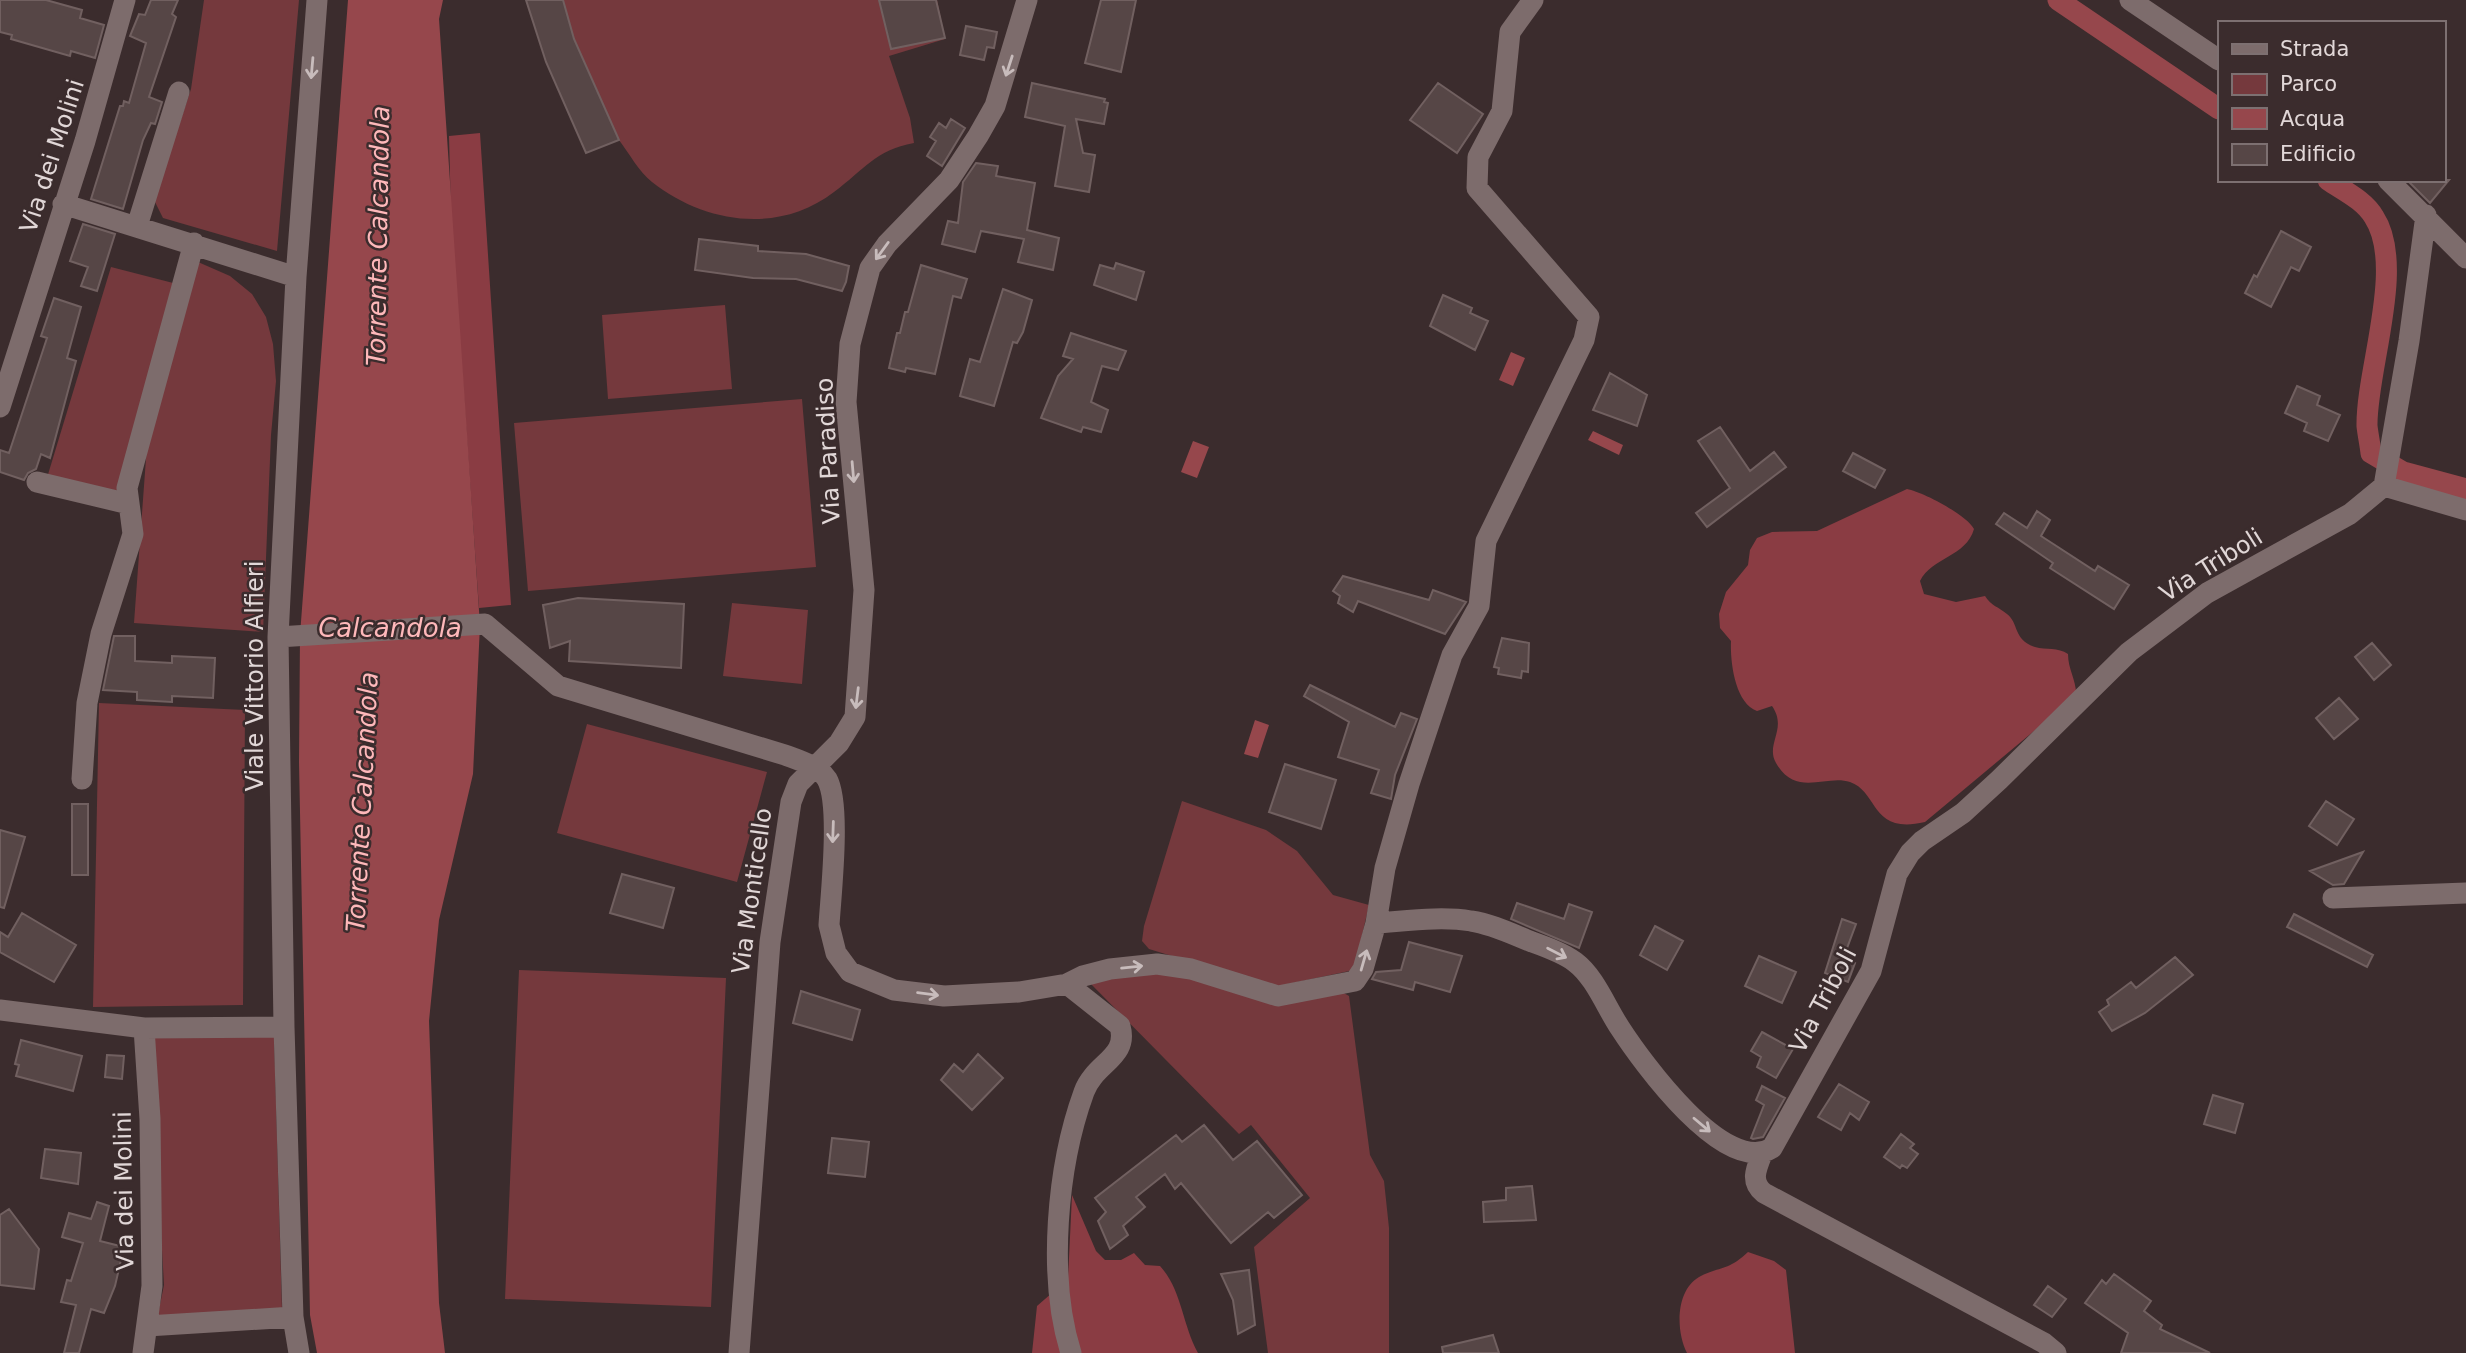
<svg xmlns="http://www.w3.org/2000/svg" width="2466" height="1353" viewBox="0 0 2466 1353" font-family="'DejaVu Sans',sans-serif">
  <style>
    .green { fill: #75393d }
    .forest { fill: #8a3c43 }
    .water { fill: #96474c }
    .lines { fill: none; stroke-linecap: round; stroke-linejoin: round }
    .canal { stroke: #96474c; stroke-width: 21 }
    .building { fill: #564646; stroke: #716060; stroke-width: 2 }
    .minor { stroke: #7d6c6c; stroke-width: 21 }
    .oneway { stroke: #c8bcbc }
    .labels { text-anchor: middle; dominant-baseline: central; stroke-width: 5; stroke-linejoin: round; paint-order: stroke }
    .street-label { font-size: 24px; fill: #e1d7d7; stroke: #3b2c2d }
    .water-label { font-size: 26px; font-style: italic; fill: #feb8ba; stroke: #3b2c2d }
  </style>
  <rect width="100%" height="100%" fill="#3b2c2d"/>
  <path class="green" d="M204,0H299L277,251L163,218L154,200L191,89Z
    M526,0H937L945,39L889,56L910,118L914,143C875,150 864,170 834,192C778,235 704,223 652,182C639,172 629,153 619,140L586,153L546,62Z
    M198,262L230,276L252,294L266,317L273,344L276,381L271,435L263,632L134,623L148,431Z
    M111,267L177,284L119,491L46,481Z
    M725,305L732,389L608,399L602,315Z
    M802,399L816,567L528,591L514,423Z
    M732,603L808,610L802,684L723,676Z
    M99,703L245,710L243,1005L93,1007Z
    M587,724L767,772L737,882L557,833Z
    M1182,801L1266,830L1297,851L1333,895L1369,905L1354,970L1274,987L1149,949L1142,941L1144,926Z
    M519,970L726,978L711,1307L505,1299Z
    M1140,972L1342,992L1349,996L1370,1155L1384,1181L1389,1228V1353H1268L1254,1247L1310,1198L1251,1125L1239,1134L1089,982Z
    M274,1034L282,1311L157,1319L164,1285L150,1036Z"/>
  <path class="forest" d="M480,133L511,605L479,608L451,215L449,136Z
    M1907,489C1923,492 1967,515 1974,529C1966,557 1932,557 1920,581L1924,594L1956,602L1985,596C1991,606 1999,607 2007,614C2019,623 2013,640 2035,647C2046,650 2058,647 2068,654C2068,670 2077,681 2076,696L1925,822C1870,835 1879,792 1850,782C1826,774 1796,798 1776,763C1765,744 1788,729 1772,706L1757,711C1735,703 1730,662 1731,641L1720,628L1719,614L1726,592L1748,565L1750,550L1757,538L1772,532L1817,531Z
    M1072,1195L1096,1251L1105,1260H1121L1134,1253L1145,1265L1160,1266C1182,1290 1182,1324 1198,1353H1032L1037,1306L1068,1279Z
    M1748,1252L1774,1261L1786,1270L1795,1353H1687C1676,1332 1675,1291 1699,1277C1719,1266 1727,1272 1748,1252Z"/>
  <path class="water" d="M348,0H443L439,19L480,625L473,774L439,920L429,1021L439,1303L445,1353H317L310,1315L299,762L300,635Z
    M1511,352L1525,358L1513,386L1499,380Z
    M1593,431L1623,445L1619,455L1588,440Z
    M1193,441L1209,447L1197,478L1181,472Z
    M1255,720L1269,725L1258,758L1244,754Z"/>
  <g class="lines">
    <path class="canal" d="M2058,0L2219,109
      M2328,180C2344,191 2364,200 2374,217C2406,266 2366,370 2367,426C2368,435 2370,444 2371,453L2403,472L2466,489"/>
  </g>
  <path class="building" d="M0,0H46L82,10L80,18L104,25L95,58L71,51L70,56L11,39L12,35L0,32Z
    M151,0H178L172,14L176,17L149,97L162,102L155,124L151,123L143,140L123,209L91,199L120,106H123L124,101L129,103L146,43L130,36L139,14L145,15Z
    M526,0H563L574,39L619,140L586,153L546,62Z
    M879,0H936L945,38L891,49Z
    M1101,0H1136L1121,72L1085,63Z
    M966,26L997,32L994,48L987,47L984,60L960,55Z
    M1032,83L1105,99L1104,102L1108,103L1104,124L1076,119L1083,153L1095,155L1089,192L1055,186L1065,126L1025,117Z
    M1438,83L1483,114L1457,153L1410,120Z
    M951,119L965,128L942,166L927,156L936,141L930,137L939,123L946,128Z
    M976,163L998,166L996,176L1035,183L1027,230L1059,238L1053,270L1018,262L1024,239L981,231L975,252L942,244L948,221L958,223L963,182Z
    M2407,180H2449L2430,203Z
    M83,224L115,234L97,291L81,286L88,267L70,261Z
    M2281,231L2311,247L2299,271L2291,267L2271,307L2245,293L2254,275L2257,277Z
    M699,239L758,246V251L806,254L849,266L846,282L842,291L796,279L753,278L695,270Z
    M1116,263L1144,272L1136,300L1094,285L1100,265L1114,269Z
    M921,265L967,279L961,298L953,296L935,374L906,368L905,372L889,368L897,333H900L905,312H908Z
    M1003,289L1032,300L1023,332L1017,343L1013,342L994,406L960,396L970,359L980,362Z
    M1443,295L1472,308L1470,313L1488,321L1475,350L1430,326Z
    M54,298L81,307L67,358L76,361L50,458L41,454L36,469L28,473L24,480L0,472V450L9,453L47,338L41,336Z
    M1071,333L1126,351L1118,370L1102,366L1091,402L1108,410L1101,432L1083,427L1081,432L1041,418L1058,376L1073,359L1063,356Z
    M1610,373L1647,395L1637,426L1593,410Z
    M2297,386L2320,396L2317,405L2340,415L2328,441L2304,431L2307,423L2285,413Z
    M1720,427L1750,471L1774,452L1786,467L1707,527L1696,513L1730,488L1698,441Z
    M1853,453L1885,470L1875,488L1843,471Z
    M2037,511L2050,520L2041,536L2095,571L2098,566L2129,585L2114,609L2050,568L2053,563L1996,524L2004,513L2027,528Z
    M1343,576L1429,600L1433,590L1466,602L1445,634L1358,601L1353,612L1338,603L1340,596L1333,591Z
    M578,598L684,604L681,668L569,661L570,641L550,648L543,605Z
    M114,636H135V661L172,663V656L215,658L213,698L172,696V702L137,700V692L103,690Z
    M1502,638L1529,643L1528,672L1522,671L1521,678L1498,674L1499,668L1494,667Z
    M2372,643L2391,665L2374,680L2355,657Z
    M1310,685L1395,727L1401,713L1417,719L1395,775L1391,799L1371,793L1379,770L1338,757L1349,722L1304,696Z
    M2339,698L2358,719L2334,739L2316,718Z
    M1285,764L1336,780L1321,829L1269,812Z
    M2326,801L2354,819L2337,845L2309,826Z
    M72,804H88V875H72Z
    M0,830L25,837L4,908L0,907Z
    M2363,852L2344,884L2333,885L2310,871Z
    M622,874L674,888L663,928L610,913Z
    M1517,903L1564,919L1569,904L1592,912L1579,948L1511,919Z
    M22,913L76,945L54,982L0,952V932L8,937Z
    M2294,914L2373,955L2367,967L2287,927Z
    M1842,919L1856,924L1843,959L1855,963L1848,982L1825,973Z
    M1655,926L1683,941L1667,970L1640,955Z
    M1409,942L1462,956L1450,992L1415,982L1413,990L1372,979L1376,972L1401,970Z
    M1759,956L1796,972L1782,1003L1745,986Z
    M2175,957L2193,975L2145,1013L2112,1031L2099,1012L2109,1005L2107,1000L2131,982L2136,988Z
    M801,991L860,1010L852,1040L793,1023Z
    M1762,1032L1793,1049L1776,1078L1757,1067L1761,1057L1751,1051Z
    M21,1040L82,1056L73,1091L16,1076L19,1065L15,1064Z
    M978,1054L1003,1078L972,1110L941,1080L954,1064L963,1072Z
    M107,1055L124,1056L122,1079L105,1077Z
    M1839,1084L1869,1102L1859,1120L1850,1113L1841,1130L1818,1117Z
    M1762,1086L1785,1098L1763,1137L1753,1139L1751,1138L1764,1105L1756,1100Z
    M2213,1095L2243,1104L2235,1133L2204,1124Z
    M1204,1125L1233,1160L1257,1141L1302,1195L1274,1218L1268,1212L1231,1243L1181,1183L1175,1189L1165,1174L1136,1197L1145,1207L1123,1226L1128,1235L1110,1249L1098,1221L1106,1212L1095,1198L1176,1135L1182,1142Z
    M1901,1134L1914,1144L1910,1148L1918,1154L1907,1168L1902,1165L1900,1168L1884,1157Z
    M832,1138L869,1142L865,1177L828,1173Z
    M45,1149L81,1153L78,1184L41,1178Z
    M1532,1186L1536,1220L1484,1222L1483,1202L1506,1200V1188Z
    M97,1202L109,1206L100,1241L124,1247L115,1286L104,1313L91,1309L79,1353H64L76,1305L61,1302L67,1280L71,1281L83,1243L62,1237L69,1213L91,1219Z
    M9,1209L39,1249L34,1289L0,1285V1215Z
    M1249,1270L1255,1325L1238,1334L1233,1300L1221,1274Z
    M2114,1274L2151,1301L2144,1311L2162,1325L2160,1329L2210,1353H2121L2128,1333L2085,1303L2102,1280L2106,1284Z
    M2048,1286L2066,1299L2052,1317L2034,1305Z
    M1493,1335L1499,1353H1443L1442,1347Z"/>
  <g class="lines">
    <path class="minor" d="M2130,0L2219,60
      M2388,180L2466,258
      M63,204L296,277
      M137,226L179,92
      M0,407L85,141L125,0
      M37,482L129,504
      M2384,486L2466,510
      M278,637L485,624L558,686L785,755C798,760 819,766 827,779C841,804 831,893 829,925L836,953L850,972L894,990L944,996L1019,992L1067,984L1083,976L1110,969L1157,964L1191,969L1278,996L1355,981L1363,969L1376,923C1406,921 1441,916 1471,921C1492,924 1512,934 1532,942C1546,947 1563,953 1575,962C1595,977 1606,1007 1620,1028C1642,1062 1725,1177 1772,1148L1871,971L1897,874L1910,853L1922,841L1963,813L1999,780L2129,652L2207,593L2350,514L2384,486L2409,341L2426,215
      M82,779L87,703L101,634L133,534L127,488L194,243
      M2333,898L2466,893
      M1376,923L1385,868L1409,784L1452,655L1479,606L1486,541L1584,340L1589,317L1477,188L1478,157L1502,111L1510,32L1533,0
      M1067,984L1120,1026C1129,1058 1095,1062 1084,1092C1057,1166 1047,1277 1071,1353
      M0,1010L144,1028L284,1027
      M1762,1154C1756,1169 1750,1182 1764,1193L2044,1343L2056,1353
      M147,1326L293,1317
      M143,1353L152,1286L150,1119L144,1028
      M299,1353L293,1317L284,1027L278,637L296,277L317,0
      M739,1353L770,942L791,802L798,784L839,743L855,717L864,590L846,402L850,344L870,268L887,244L949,180L978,136L995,106L1027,0"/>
  </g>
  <defs><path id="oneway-shaft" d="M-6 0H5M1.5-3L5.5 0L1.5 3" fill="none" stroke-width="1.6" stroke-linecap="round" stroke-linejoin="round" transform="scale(1.75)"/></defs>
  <g class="oneway">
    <use href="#oneway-shaft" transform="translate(1009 66) rotate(108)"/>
    <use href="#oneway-shaft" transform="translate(312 68) rotate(95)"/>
    <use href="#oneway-shaft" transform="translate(882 251) rotate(126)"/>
    <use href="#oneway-shaft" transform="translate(853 472) rotate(85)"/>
    <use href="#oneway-shaft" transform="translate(857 698) rotate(97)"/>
    <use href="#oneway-shaft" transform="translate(833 832) rotate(92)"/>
    <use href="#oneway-shaft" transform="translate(1557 953) rotate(27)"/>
    <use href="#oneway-shaft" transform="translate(1364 960) rotate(-74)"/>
    <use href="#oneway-shaft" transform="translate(1132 967) rotate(-6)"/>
    <use href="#oneway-shaft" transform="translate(928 994) rotate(7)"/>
    <use href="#oneway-shaft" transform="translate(1702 1125) rotate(40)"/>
  </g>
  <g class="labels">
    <g class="street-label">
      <text transform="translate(52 156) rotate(-72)">Via dei Molini</text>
      <text transform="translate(828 451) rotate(-93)">Via Paradiso</text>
      <text transform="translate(2211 565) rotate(-32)">Via Triboli</text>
      <text transform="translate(255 676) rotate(-90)">Viale Vittorio Alfieri</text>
      <text transform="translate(752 891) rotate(-82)">Via Monticello</text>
      <text transform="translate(1823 1000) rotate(-62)">Via Triboli</text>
      <text transform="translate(124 1191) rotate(-91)">Via dei Molini</text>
    </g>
    <g class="water-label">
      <text transform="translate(378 236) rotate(-89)">Torrente Calcandola</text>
      <text x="390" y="628">Calcandola</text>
      <text transform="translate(362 802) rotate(-87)">Torrente Calcandola</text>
    </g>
  </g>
  <rect x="2218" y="21" width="228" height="161" fill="#3b2c2d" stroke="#7d7071" stroke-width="2"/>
  <rect x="2232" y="44" width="35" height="10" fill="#7d6c6c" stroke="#7d7071" stroke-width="2"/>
  <text x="2280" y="56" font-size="21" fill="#e1d7d7">Strada</text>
  <rect x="2232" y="74" width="35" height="21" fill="#75393d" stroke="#7d7071" stroke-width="2"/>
  <text x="2280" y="91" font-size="21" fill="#e1d7d7">Parco</text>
  <rect x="2232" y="108" width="35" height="21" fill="#96474c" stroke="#7d7071" stroke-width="2"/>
  <text x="2280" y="126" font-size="21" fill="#e1d7d7">Acqua</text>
  <rect x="2232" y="144" width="35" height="21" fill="#564646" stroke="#7d7071" stroke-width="2"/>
  <text x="2280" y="161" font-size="21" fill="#e1d7d7">Edificio</text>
</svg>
